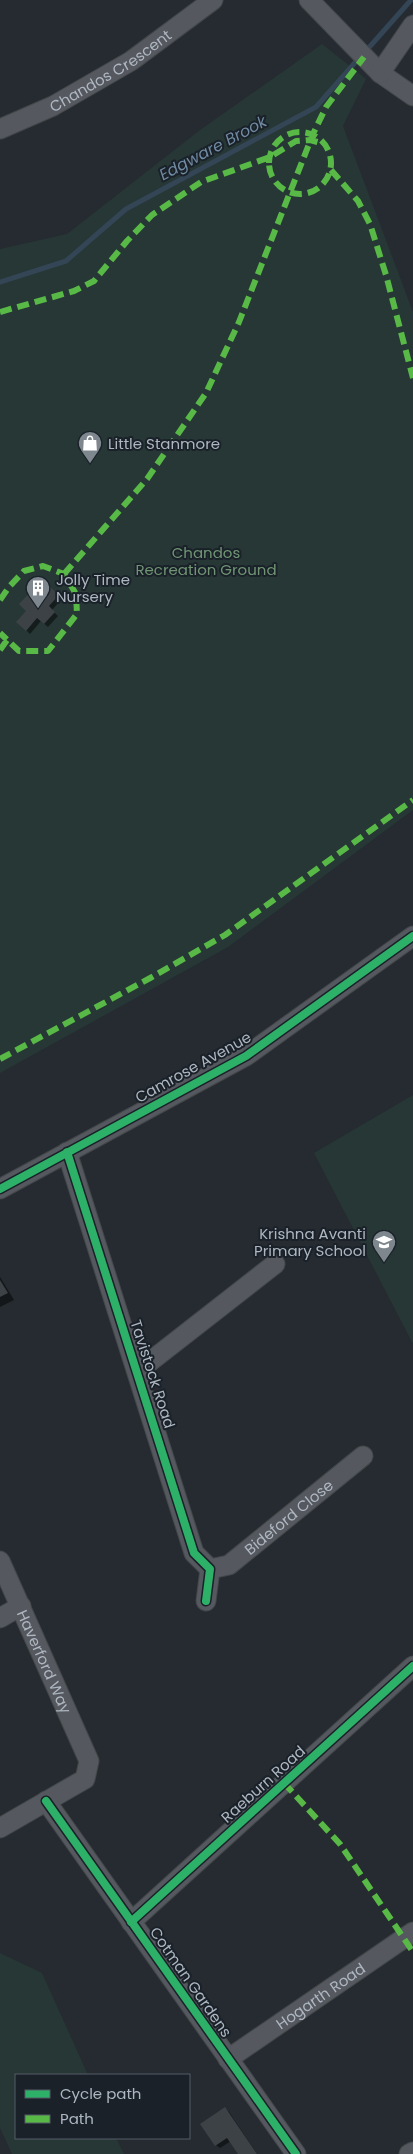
<svg xmlns="http://www.w3.org/2000/svg" width="413" height="2154" viewBox="0 0 413 2154" font-family="Poppins,sans-serif">
  <style>
    .green { fill: #263736 }
    .shadow { fill: #0007 }
    .lines { fill: none; stroke-linecap: round; stroke-linejoin: round }
    .stream { stroke: #344556; stroke-width: 5 }
    .building { fill: #3d4246 }
    .minor-casing { stroke: #42474a; stroke-width: 21 }
    .minor { stroke: #55585e; stroke-width: 19 }
    .quiet { stroke: #58b947; stroke-width: 6; stroke-dasharray: 12 6; stroke-linecap: butt }
    .cycleway-casing { stroke: #1a2129; stroke-width: 11 }
    .cycleway { stroke: #2db169; stroke-width: 8 }
    .labels { text-anchor: middle; dominant-baseline: central; stroke-width: 4; stroke-linejoin: round; paint-order: stroke }
    .street-label { font-size: 15px; fill: #aeb7c1; stroke: #1a2129 }
    .poi-label { font-size: 15px; fill: #aeb7c1; stroke: #1a2129; text-anchor: start }
    .park-label { font-size: 15px; fill: #709574; stroke: #1a2129 }
    .water-label { font-size: 16px; font-style: italic; fill: #708ba3; stroke: #1a2129 }
  </style>
  <rect width="100%" height="100%" fill="#252b30"/>
  <path class="green" d="M322,44L366,79L343,126L413,312V810L228,947L0,1073V249L67,234L200,130Z
    M413,1095V1344L314,1153Z
    M0,1953L42,1973L88,2075H16V2138H116L124,2154H12L0,2128Z"/>
  <path class="shadow" d="M49,588L61,600L52,610L58,616L48,627L41,621L30,634L18,622Z
    M0,1277L14,1300L0,1307Z
    M225,2109L229,2112L257,2154H239L231,2141L220,2148L216,2145Z"/>
  <g class="lines">
    <path class="stream" d="M365,52L411,0
      M0,282L66,261L126,209L316,107L359,58"/>
  </g>
  <path class="building" d="M49,586L59,595L49,606L55,612L44,624L37,618L26,631L16,622L26,611L19,604L35,587L42,594Z
    M0,1280L8,1293L0,1297Z
    M225,2107L257,2154H238L227,2138L215,2146L200,2124Z"/>
  <g class="lines">
    <g class="minor-casing">
      <g id="minor">
        <path d="M309,0L380,73L413,96"/>
        <path d="M380,73L413,25"/>
        <path id="s1" d="M0,129L53,106L131,61L213,0"/>
        <path d="M67,1152L194,1553L210,1569L206,1601"/>
        <path d="M0,1189L246,1056L413,936"/>
        <path d="M138,1371L275,1264"/>
        <path id="s2" d="M0,1561L89,1761L85,1779L0,1828"/>
        <path id="s3" d="M210,1569L229,1565L363,1456"/>
        <path d="M0,1618L21,1606"/>
        <path d="M46,1801L296,2154"/>
        <path d="M131,1922L413,1666"/>
        <path id="s4" d="M228,2059L413,1932"/>
        <path d="M409,2154L413,2152"/>
      </g>
    </g>
    <use href="#minor" class="minor"/>
    <path class="quiet" d="M269 163a31 31 0 1 1 62 0a31 31 0 1 1-62 0Z
      M331,170L358,201L370,224L386,275L413,378
      M0,312L74,291L94,281L127,241L152,215L201,182L270,157L296,141L310,140L325,144
      M64,574L147,479L206,393L239,322L313,134L326,107L364,57
      M0,600L9,587L24,571L43,566L64,574L76,594L77,614L48,651H19L0,633
      M0,650L7,640
      M0,1059L152,977L225,935L413,800
      M284,1783L340,1844L413,1952"/>
    <g class="cycleway-casing">
      <path id="cycleway" d="M67,1152L194,1553L210,1569L206,1601
        M0,1189L246,1056L413,936
        M46,1801L296,2154
        M131,1922L413,1666"/>
    </g>
    <use href="#cycleway" class="cycleway"/>
  </g>
  <defs>
    <g id="shop-pin" transform="scale(1.25)"><path d="M0 17L-7.5 6A9.5 9.5 0 1 1 7.5 6Z" fill="#7e868e" stroke="#1a2129"/><path d="M-5-2.5h2.3a2.7 3.5 0 0 1 5.4 0H5L5.5 6h-11ZM-1.5-2.5h3a1.5 2.3 0 0 0-3 0Z" fill="#fff"/></g>
    <g id="building-pin" transform="scale(1.25)"><path d="M0 17L-7.5 6A9.5 9.5 0 1 1 7.5 6Z" fill="#7e868e" stroke="#1a2129"/><path d="M-4-6H4V6H1V3H-1V6H-4ZM-2.5-4.3h1.7v1.8h-1.7ZM.8-4.3h1.7v1.8H.8ZM-2.5-1h1.7V.8h-1.7ZM.8-1h1.7V.8H.8Z" fill="#fff"/></g>
    <g id="school-pin" transform="scale(1.25)"><path d="M0 17L-7.5 6A9.5 9.5 0 1 1 7.5 6Z" fill="#7e868e" stroke="#1a2129"/><path d="M0-5L7-2L0 1L-7-2ZM-4 1L0 2.5L4 1V4Q0 6-4 4Z" fill="#fff"/></g>
  </defs>
  <g fill-rule="evenodd">
    <use href="#shop-pin" x="90" y="443"/>
    <use href="#building-pin" x="38" y="588"/>
    <use href="#school-pin" x="384" y="1242"/>
  </g>
  <g class="labels">
    <g class="street-label">
      <text stroke="none"><textPath href="#s1" startOffset="125">Chandos Crescent</textPath></text>
      <text transform="translate(193 1067) rotate(-29)">Camrose Avenue</text>
      <text transform="translate(153 1374) rotate(72)">Tavistock Road</text>
      <text stroke="none"><textPath href="#s3" startOffset="96">Bideford Close</textPath></text>
      <text stroke="none"><textPath href="#s2" startOffset="110">Haverford Way</textPath></text>
      <text transform="translate(263 1784) rotate(-42)">Raeburn Road</text>
      <text transform="translate(191 1982) rotate(55)">Cotman Gardens</text>
      <text stroke="none"><textPath href="#s4" startOffset="112">Hogarth Road</textPath></text>
    </g>
    <g class="poi-label">
      <text x="108" y="443">Little Stanmore</text>
      <text x="56" y="579">Jolly Time<tspan x="56" dy="17">Nursery</tspan></text>
      <text x="366" y="1233" text-anchor="end">Krishna Avanti<tspan x="366" dy="17">Primary School</tspan></text>
    </g>
    <g class="park-label">
      <text x="206" y="552">Chandos<tspan x="206" dy="17">Recreation Ground</tspan></text>
    </g>
    <g class="water-label">
      <text transform="translate(213 148) rotate(-28)">Edgware Brook</text>
    </g>
  </g>
  <rect x="15" y="2074" width="175" height="65" fill="#1a2129" stroke="#555d66"/>
  <rect x="25" y="2090" width="25" height="8" fill="#2db169" stroke="#555d66"/>
  <text x="60" y="2099" font-size="15" fill="#aeb7c1">Cycle path</text>
  <rect x="25" y="2115" width="25" height="8" fill="#58b947" stroke="#555d66"/>
  <text x="60" y="2124" font-size="15" fill="#aeb7c1">Path</text>
</svg>
